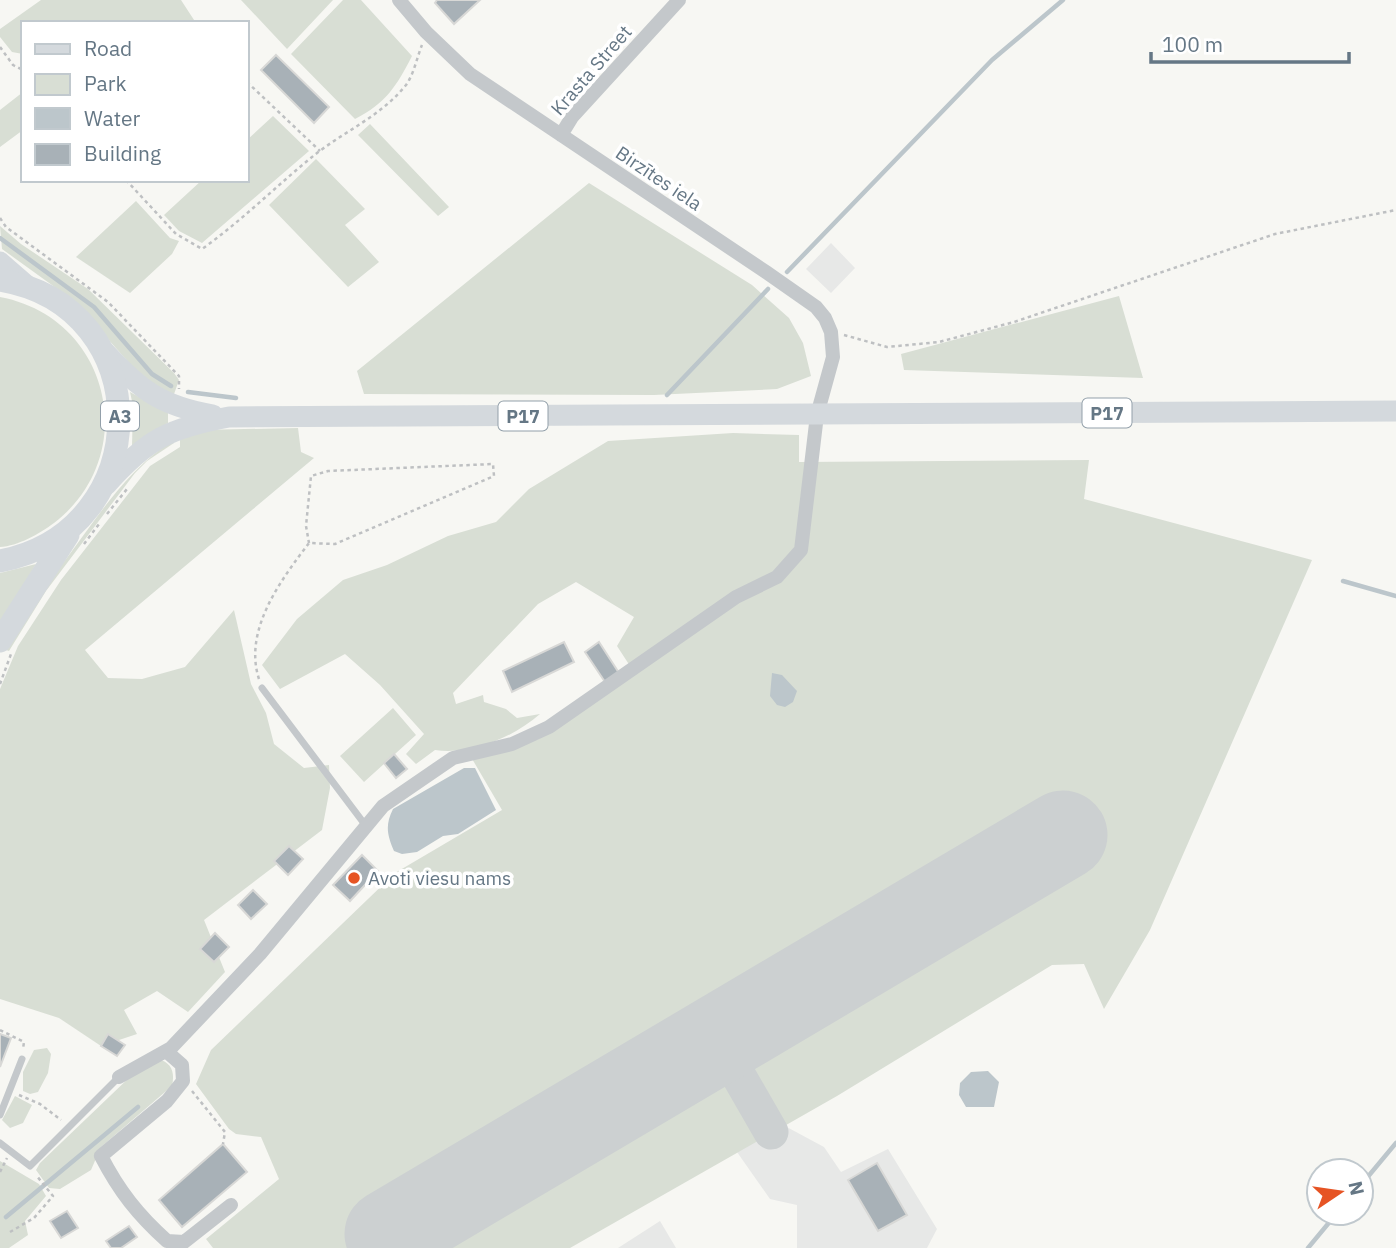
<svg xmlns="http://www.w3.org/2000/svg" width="1396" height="1248" viewBox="0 0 1396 1248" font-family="'IBM Plex Sans',sans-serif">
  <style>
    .built { fill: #e7e8e7 }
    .green { fill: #d8ded4 }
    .water { fill: #bcc6cb }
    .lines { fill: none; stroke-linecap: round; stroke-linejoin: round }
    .stream { stroke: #bcc6cb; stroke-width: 4.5 }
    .taxiway { stroke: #ccd0d1; stroke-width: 35 }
    .runway { stroke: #ccd0d1; stroke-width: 89 }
    .building { fill: #a8b1b7; stroke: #d8d8d6; stroke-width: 2 }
    .path { stroke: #bec0c2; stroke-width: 2.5; stroke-dasharray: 3.5 3.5; stroke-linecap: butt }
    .service { stroke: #c4c8cb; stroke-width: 7 }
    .minor { stroke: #c4c8cb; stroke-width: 14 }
    .secondary { stroke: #d4d9dd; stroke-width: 19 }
    .primary { stroke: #d4d9dd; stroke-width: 21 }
    .trunk { stroke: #d4d9dd; stroke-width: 23 }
    .poi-dot { fill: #e65424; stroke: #fff; stroke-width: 2.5 }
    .labels { text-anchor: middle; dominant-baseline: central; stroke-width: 7; stroke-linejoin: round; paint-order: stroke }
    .shield { fill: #fff; stroke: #93a0aa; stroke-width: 2 }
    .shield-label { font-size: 18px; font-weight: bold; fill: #657785 }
    .street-label { font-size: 19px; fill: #657785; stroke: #fff }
    .poi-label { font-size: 19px; fill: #657785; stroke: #fff; text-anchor: start }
  </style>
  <rect width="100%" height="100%" fill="#f7f7f3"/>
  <path class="built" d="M831,243L855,268L831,293L806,269Z
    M783,1125L824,1147L841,1172L888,1149L937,1229L927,1248H797V1205L770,1199L737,1152Z
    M660,1221L676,1248H618Z"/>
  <path class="green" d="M41,0H181L196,23H23V54L12,52L0,37V29Z
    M241,0H333L287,49Z
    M343,0H361L412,56C396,87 386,103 355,119L291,54Z
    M23,92V130L0,147V110Z
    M273,116L309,151L202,243L179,231L164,215L202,180H247V140Z
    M370,124L449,207L438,216L358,135Z
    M316,159L365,209L345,225L379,262L348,287L269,205Z
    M589,183L752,285L789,318L803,343L811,376L777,389L654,395L364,394L357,371Z
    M136,201L170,238L179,241L172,254L130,293L76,257Z
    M0,226L21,244L88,289L174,373L179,380L173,397L147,383L74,301L2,249Z
    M1119,296L1143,378L904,370L901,354Z
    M0,297C111,318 142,455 54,523C39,534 18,546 0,547Z
    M130,392L168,413V423L132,446L133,406Z
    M298,428L301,452L314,458L85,650L108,678L142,679L185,667L234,610L251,684L266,713L274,744L304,768L329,765L330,788L322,830L204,920L225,972L188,1012L157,991L124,1010L137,1034L101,1046L59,1018L0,999V689L18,646L61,580L150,466L180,447V436L199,430Z
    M733,433L799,435V462L1089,460L1084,499L1312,560L1150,930L1104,1009L1084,964L1052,965L837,1096L570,1248H213L206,1239L279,1179L261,1137L236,1134L229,1129L196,1084L211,1050L395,873L502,810L471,757L539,739L630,666L617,646L634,617L576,582L538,604L453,693L456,704L483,695L484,702L506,709L517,718L540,714C512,738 472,755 435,750L416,764L406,754L424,734L380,685L345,654L280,689L262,665L297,619L343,580L387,565L448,536L496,522L529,489L608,441Z
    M174,440V443L147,461L135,473L46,591L9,651L6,650C24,614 48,583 72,551C103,509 130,467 174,440Z
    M36,564L0,625V573Z
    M393,708L416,735L364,782L340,756Z
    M47,1048L51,1054L48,1073L38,1092L30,1094L23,1091V1072L34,1050Z
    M158,1059C172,1063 175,1072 172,1086L101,1147L91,1170L60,1189L49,1188L36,1170L40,1163L134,1073Z
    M15,1096L32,1105L23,1123L10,1128L2,1120Z
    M0,1161L39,1184L46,1196L25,1221L28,1235L9,1248H0Z"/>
  <path class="water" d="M772,673L782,675L797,691L793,702L785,707L777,705L770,696Z
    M464,768H475L496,810L458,834L443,836L417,852L402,854L394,851C387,835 385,825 393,809Z
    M988,1071L999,1082L994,1107H966L959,1095L960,1083L971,1072Z"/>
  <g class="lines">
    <path class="stream" d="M0,238L94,307L152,374L171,386
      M787,272L992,60L1063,0
      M188,392L236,398
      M667,395L768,289
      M1343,581L1396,596
      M1361,1185L1396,1143
      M6,1217L138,1107
      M1308,1248L1337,1213"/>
    <path class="taxiway" d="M718,1040L771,1132"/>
    <path class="runway" d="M389,1234L1063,835"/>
  </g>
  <path class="building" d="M437,0H480L454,24L435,3Z
    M276,55L329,107L314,123L261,70Z
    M564,642L574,662L512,692L503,671Z
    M599,642L619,673L605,682L585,652Z
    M394,754L407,769L396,778L384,763Z
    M289,846L303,859L288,875L274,861Z
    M362,855L378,871L350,901L333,885Z
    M253,890L267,904L251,919L238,905Z
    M215,933L229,947L214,962L200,949Z
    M0,1034L11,1038L0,1067Z
    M108,1034L125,1045L117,1056L101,1046Z
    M223,1144L247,1172L182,1227L159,1200Z
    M877,1163L907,1215L878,1231L848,1180Z
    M67,1211L78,1228L61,1238L50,1221Z
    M129,1226L137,1237L121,1248H111L106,1241Z"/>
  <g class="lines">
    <path class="path" d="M0,47L13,65L23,70
      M247,82L320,151
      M126,180L176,234L202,249C243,220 278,184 317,153C347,130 382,115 406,85C414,74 417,57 422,45
      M0,218L6,227L108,302L179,376V389
      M844,335L887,347L939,342L1014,322L1275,234L1396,210
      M107,514L127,489
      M84,544L99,524
      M259,679C243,630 281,580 309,543L335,544L494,476L493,464L328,471L311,476L306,526L309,543
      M0,684L11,654
      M0,1030L24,1042L23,1049
      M192,1091L225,1132L223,1144
      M19,1095L40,1104L61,1120
      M0,1172L7,1158
      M10,1232L34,1218L53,1196L36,1175"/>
    <path class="service" d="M262,688L366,826
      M0,1115L22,1059
      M0,1143L30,1166L119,1077"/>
    <path class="minor" d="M561,135L572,117L679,0
      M166,1051L182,1065L183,1081L167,1101L101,1156C119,1191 138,1215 167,1241L184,1242L231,1205
      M119,1077L171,1048L260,954L383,806L453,758L512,744L549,727L736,597L777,577L801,550L817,415L833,357L831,332L825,318L816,307L766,272L470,74L426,32L399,0"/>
    <path class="secondary" d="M0,261L31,288"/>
    <path class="primary" d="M105,352C140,390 161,406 213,415
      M106,485C147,439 169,428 229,417L1396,411"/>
    <path class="trunk" d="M0,280C159,306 158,531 0,561
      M0,641L68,535"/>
  </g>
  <circle class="poi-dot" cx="354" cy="878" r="7"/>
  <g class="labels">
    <g class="shield">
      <rect x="1082.5" y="398.5" width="49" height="29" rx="5"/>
      <rect x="101" y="401.5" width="38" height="29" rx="5"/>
      <rect x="498.5" y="401.5" width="49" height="29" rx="5"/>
    </g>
    <g class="shield-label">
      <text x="1107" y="413">P17</text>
      <text x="120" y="416">A3</text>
      <text x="523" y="416">P17</text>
    </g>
    <g class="street-label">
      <text transform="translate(591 70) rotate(-49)">Krasta Street</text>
      <text transform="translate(659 178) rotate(34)">Birzītes iela</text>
    </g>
    <g class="poi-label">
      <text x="368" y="878">Avoti viesu nams</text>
    </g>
  </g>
  <rect x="21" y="21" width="228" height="161" fill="#ffffff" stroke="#c1c9ce" stroke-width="2"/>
  <rect x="35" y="44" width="35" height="10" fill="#d4d9dd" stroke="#c1c9ce" stroke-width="2"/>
  <text x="84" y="56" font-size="21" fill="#657785">Road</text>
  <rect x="35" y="74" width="35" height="21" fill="#d8ded4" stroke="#c1c9ce" stroke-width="2"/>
  <text x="84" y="91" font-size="21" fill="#657785">Park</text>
  <rect x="35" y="108" width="35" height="21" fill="#bcc6cb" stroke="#c1c9ce" stroke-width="2"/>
  <text x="84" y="126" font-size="21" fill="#657785">Water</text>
  <rect x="35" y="144" width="35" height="21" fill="#a8b1b7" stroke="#c1c9ce" stroke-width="2"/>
  <text x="84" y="161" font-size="21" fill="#657785">Building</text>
  <g transform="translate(1340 1192) rotate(77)"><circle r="33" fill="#ffffff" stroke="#c1c9ce" stroke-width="2"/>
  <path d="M0-5L12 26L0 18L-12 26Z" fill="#e65424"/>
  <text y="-10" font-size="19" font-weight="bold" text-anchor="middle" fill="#657785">N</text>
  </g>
  <path d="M1151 52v10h198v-10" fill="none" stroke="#657785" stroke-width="3.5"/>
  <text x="1162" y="52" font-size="21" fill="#657785" stroke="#ffffff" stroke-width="5" paint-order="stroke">100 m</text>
</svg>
